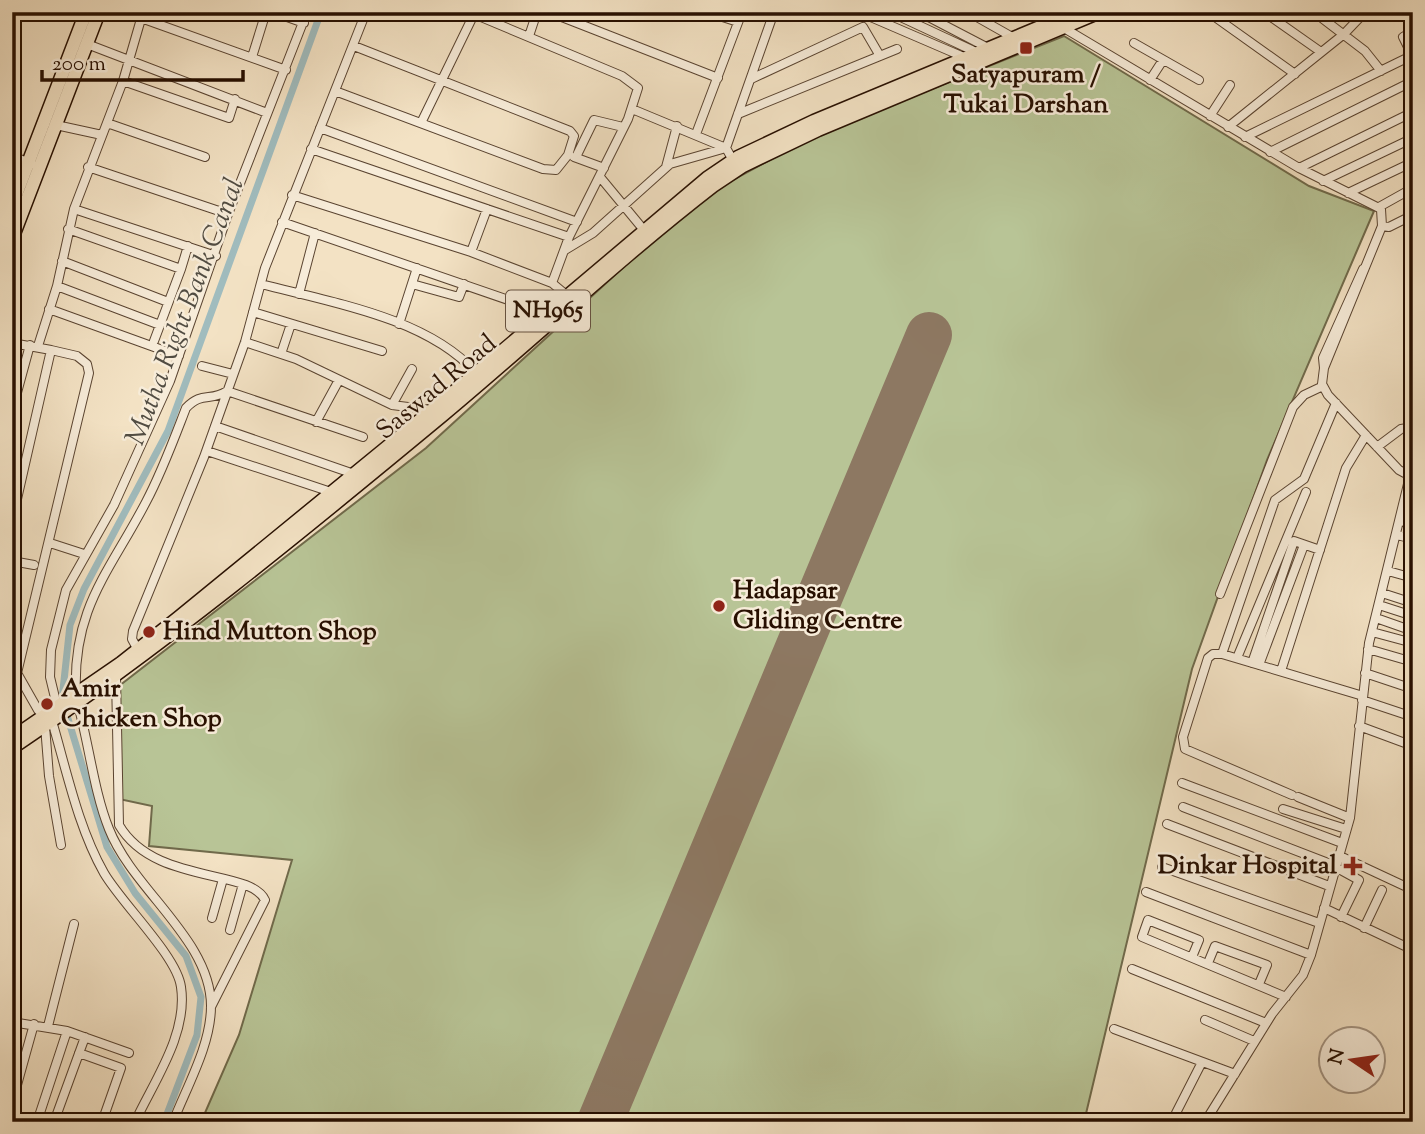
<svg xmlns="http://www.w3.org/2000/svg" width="1425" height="1134" viewBox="0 0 1425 1134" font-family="'Sorts Mill Goudy',serif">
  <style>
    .green { fill: #b8c496; stroke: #706a4b; stroke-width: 2 }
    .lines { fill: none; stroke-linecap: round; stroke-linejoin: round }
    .canal { stroke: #a0bcbe; stroke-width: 7 }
    .runway { stroke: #8d7862; stroke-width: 46 }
    .minor-casing { stroke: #5a4431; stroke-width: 10 }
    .highway-casing { stroke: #270f00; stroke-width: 15 }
    .minor { stroke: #f7ecd9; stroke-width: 8 }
    .highway { stroke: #f3e2c4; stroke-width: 12 }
    .poi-dot { fill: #8f2418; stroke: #f7ecd9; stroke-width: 2.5 }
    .labels { text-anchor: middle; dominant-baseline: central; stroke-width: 5; stroke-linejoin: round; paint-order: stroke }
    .shield { fill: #f7ecd9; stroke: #655141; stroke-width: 2 }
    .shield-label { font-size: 24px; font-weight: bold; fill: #270f00 }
    .poi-label { font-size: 26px; font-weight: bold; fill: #270f00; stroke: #f7ecd9; text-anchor: start }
    .street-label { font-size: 26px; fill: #270f00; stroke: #f7ecd9 }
    .water-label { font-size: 28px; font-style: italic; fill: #514c42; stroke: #f7ecd9 }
  </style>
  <rect width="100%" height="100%" fill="#f3e2c4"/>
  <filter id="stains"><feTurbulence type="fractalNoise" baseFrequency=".00286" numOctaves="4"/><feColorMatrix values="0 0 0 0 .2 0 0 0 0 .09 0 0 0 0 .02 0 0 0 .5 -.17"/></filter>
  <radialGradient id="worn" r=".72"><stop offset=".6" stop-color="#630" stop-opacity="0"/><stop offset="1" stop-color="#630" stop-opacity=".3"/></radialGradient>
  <path class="green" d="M1064,36L1309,186L1374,211L1267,460L1192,669L1084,1122H201L239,1035L292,860L149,846L152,806L119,799V686L426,448L674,221L729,182L814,136Z"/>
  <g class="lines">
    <path class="canal" d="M164,1122L197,1035L201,997L186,956L135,893L107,847L62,699L70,625L84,589L168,431L321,12"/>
    <path class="runway" d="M600,1122L929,335"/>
    <g class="minor-casing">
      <path id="minor" d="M273,12L304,23
        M469,12L622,76L638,88L628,119L569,237L552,283L570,298
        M549,12L718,78
        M707,12L738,22
        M859,12L966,58
        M890,12L978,53
        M919,12L990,49
        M968,12L1014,38
        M1032,12L1048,24
        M1208,12L1295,74
        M1264,12L1321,52
        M1314,12L1365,51L1381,71
        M141,18L286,70
        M1064,28L1299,168L1381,209L1382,226L1324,368L1322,384L1328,395L1399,470L1412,477
        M529,36L537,12
        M1134,43L1199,80
        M87,44L267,113
        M1412,55L1403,37L1413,31
        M252,57L266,12
        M751,79L863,27L880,56
        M1150,80L1163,60
        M123,81L229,118L235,99
        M335,91L543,169L556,170L568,155L574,136L570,131L354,46
        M632,109L726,148L735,164
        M738,114L897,49
        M1210,116L1230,85
        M107,123L205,157
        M421,123L475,12
        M56,125L102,135
        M1228,127L1344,34L1365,12
        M320,128L577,222
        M696,134L742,12
        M1245,137L1413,55
        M311,149L569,237
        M1270,152L1413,81
        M12,156L32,164
        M574,157L604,168
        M576,157L594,120L623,127
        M88,167L228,214
        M666,167L677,126
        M1299,168L1413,112
        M600,177L643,229
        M1323,181L1413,138
        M1348,193L1413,162
        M292,195L471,252L552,283
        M1379,207L1413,188
        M74,209L216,256
        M282,222L546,313
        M1382,226L1389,227L1413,215
        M68,229L181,269L188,246
        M565,250L593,233L670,164L726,148L774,12
        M471,252L487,209
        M62,261L168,302
        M261,284C330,302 428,318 476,373
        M412,284L459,297L464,284
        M57,286L160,325
        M299,294L315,233
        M49,309L179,356
        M253,312L382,351
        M399,324L417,268
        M154,341L181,269
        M245,342L296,359L392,405L432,410
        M12,343L51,350L12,521
        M38,346L57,286L74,209L123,81L143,12
        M281,354L291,324
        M202,366L233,374
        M1324,368L1323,358L1363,269
        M392,405L412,369
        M12,411L30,345
        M316,422L339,380
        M215,426L357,475
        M1377,447L1401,429L1413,427
        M207,451L331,492
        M1401,521L1413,524
        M1397,535L1413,539
        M50,543L84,554
        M12,561L34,565
        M1388,571L1413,578
        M1382,593L1413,603
        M1220,594L1293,407L1304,395L1323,386
        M1379,605L1413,616
        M1376,618L1413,631
        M1372,632L1413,643
        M1368,649L1413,662
        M138,650L132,639L133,631L204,457L245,342L265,268L366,12
        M1222,654L1275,500L1304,479L1336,403
        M1237,658L1306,492
        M1252,663L1294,541L1320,550
        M1259,665L1304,545
        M1281,671L1346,468L1366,435
        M12,673H17L89,373L87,364L77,356L51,350
        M17,673L38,710
        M1365,673L1413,689
        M116,677L119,825C154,885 250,868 265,900L211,1007
        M76,695C72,608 109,573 146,502C162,472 174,439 186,408C202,391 210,402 227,391L363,437
        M1362,700L1413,717
        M78,705C89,744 94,792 109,829C133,890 211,940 211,1006C211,1045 187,1086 173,1122
        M57,706L50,677L51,650L66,590L114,505L170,381L228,214L307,12
        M52,721C67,772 78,827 104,873C122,904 177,956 181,987C188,1034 154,1081 135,1122
        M45,726L49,776L61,845
        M1359,726L1413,746
        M1182,783L1342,843
        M1292,795L1185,749L1183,737L1208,658L1213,654H1222L1363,696
        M1298,797L1350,818
        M1183,807L1328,863L1359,880L1341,917
        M1283,809L1346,829
        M1167,824L1329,886
        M1338,855L1413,890
        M1162,867L1319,923
        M1146,892L1311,955
        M1324,908L1413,950
        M212,918L223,879
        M1364,928L1382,890
        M230,930L243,884
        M1192,957L1199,940L1148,920L1142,937L1286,997
        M1208,963L1215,946L1267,965L1259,984
        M1132,969L1266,1023
        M1205,1020L1254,1041
        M12,1022L67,1031L129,1053
        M48,1026L74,924
        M1114,1029L1235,1074
        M79,1053L121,1068L102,1122
        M12,1103L34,1024
        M1176,1113L1202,1062
        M37,1122L67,1031
        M54,1122L85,1037
        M1205,1122L1272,1014L1303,975L1311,955L1350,818L1369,643L1410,476"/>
    </g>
    <g class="highway-casing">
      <path id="highway" d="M12,205L86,12
        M12,239L99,12
        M12,738L121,663L178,618L436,407L707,178L738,157L814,121L1076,12
        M12,748C163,646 303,531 443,415C534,339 620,258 713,186L743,166L818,130L1100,12"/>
    </g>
    <use href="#minor" class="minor"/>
    <use href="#highway" class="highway"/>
  </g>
  <g class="poi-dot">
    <rect x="1019" y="41" width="14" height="14" rx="3.5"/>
    <circle cx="719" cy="606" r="7"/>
    <circle cx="149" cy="632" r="7"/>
    <circle cx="47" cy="704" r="7"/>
    <path d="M1349.5 855.5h7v7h7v7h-7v7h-7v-7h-7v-7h7z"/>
  </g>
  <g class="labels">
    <rect class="shield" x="506" y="290.5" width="84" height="41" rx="5"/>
    <g class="shield-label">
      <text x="548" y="311">NH965</text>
    </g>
    <g class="poi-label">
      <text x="1026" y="75" text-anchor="middle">Satyapuram /<tspan x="1026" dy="30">Tukai Darshan</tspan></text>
      <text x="733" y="591">Hadapsar<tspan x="733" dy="30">Gliding Centre</tspan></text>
      <text x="163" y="632">Hind Mutton Shop</text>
      <text x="61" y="689">Amir<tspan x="61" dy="30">Chicken Shop</tspan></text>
      <text x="1337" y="866" text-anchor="end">Dinkar Hospital</text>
    </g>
    <g class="street-label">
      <text transform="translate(437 388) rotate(-40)">Saswad Road</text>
    </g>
    <g class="water-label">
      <text transform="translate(186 312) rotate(-69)">Mutha Right Bank Canal</text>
    </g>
  </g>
  <rect width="1425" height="1134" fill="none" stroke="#f3e2c4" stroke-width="42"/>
  <rect x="14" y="14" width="1397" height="1106" fill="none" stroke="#270f00" stroke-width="3.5"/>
  <rect x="21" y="21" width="1383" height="1092" fill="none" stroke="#270f00" stroke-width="2"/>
  <g transform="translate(1352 1060) rotate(283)"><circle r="33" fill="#f7ecd9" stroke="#a49482" stroke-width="2"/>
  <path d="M0-5L12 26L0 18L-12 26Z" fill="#8f2418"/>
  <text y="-10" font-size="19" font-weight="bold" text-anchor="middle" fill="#270f00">N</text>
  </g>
  <path d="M42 70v10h201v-10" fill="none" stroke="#270f00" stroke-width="3.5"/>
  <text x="52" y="70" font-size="21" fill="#270f00" stroke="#f7ecd9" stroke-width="5" paint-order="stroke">200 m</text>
  <rect width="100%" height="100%" filter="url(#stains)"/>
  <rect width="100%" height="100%" fill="url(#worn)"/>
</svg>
